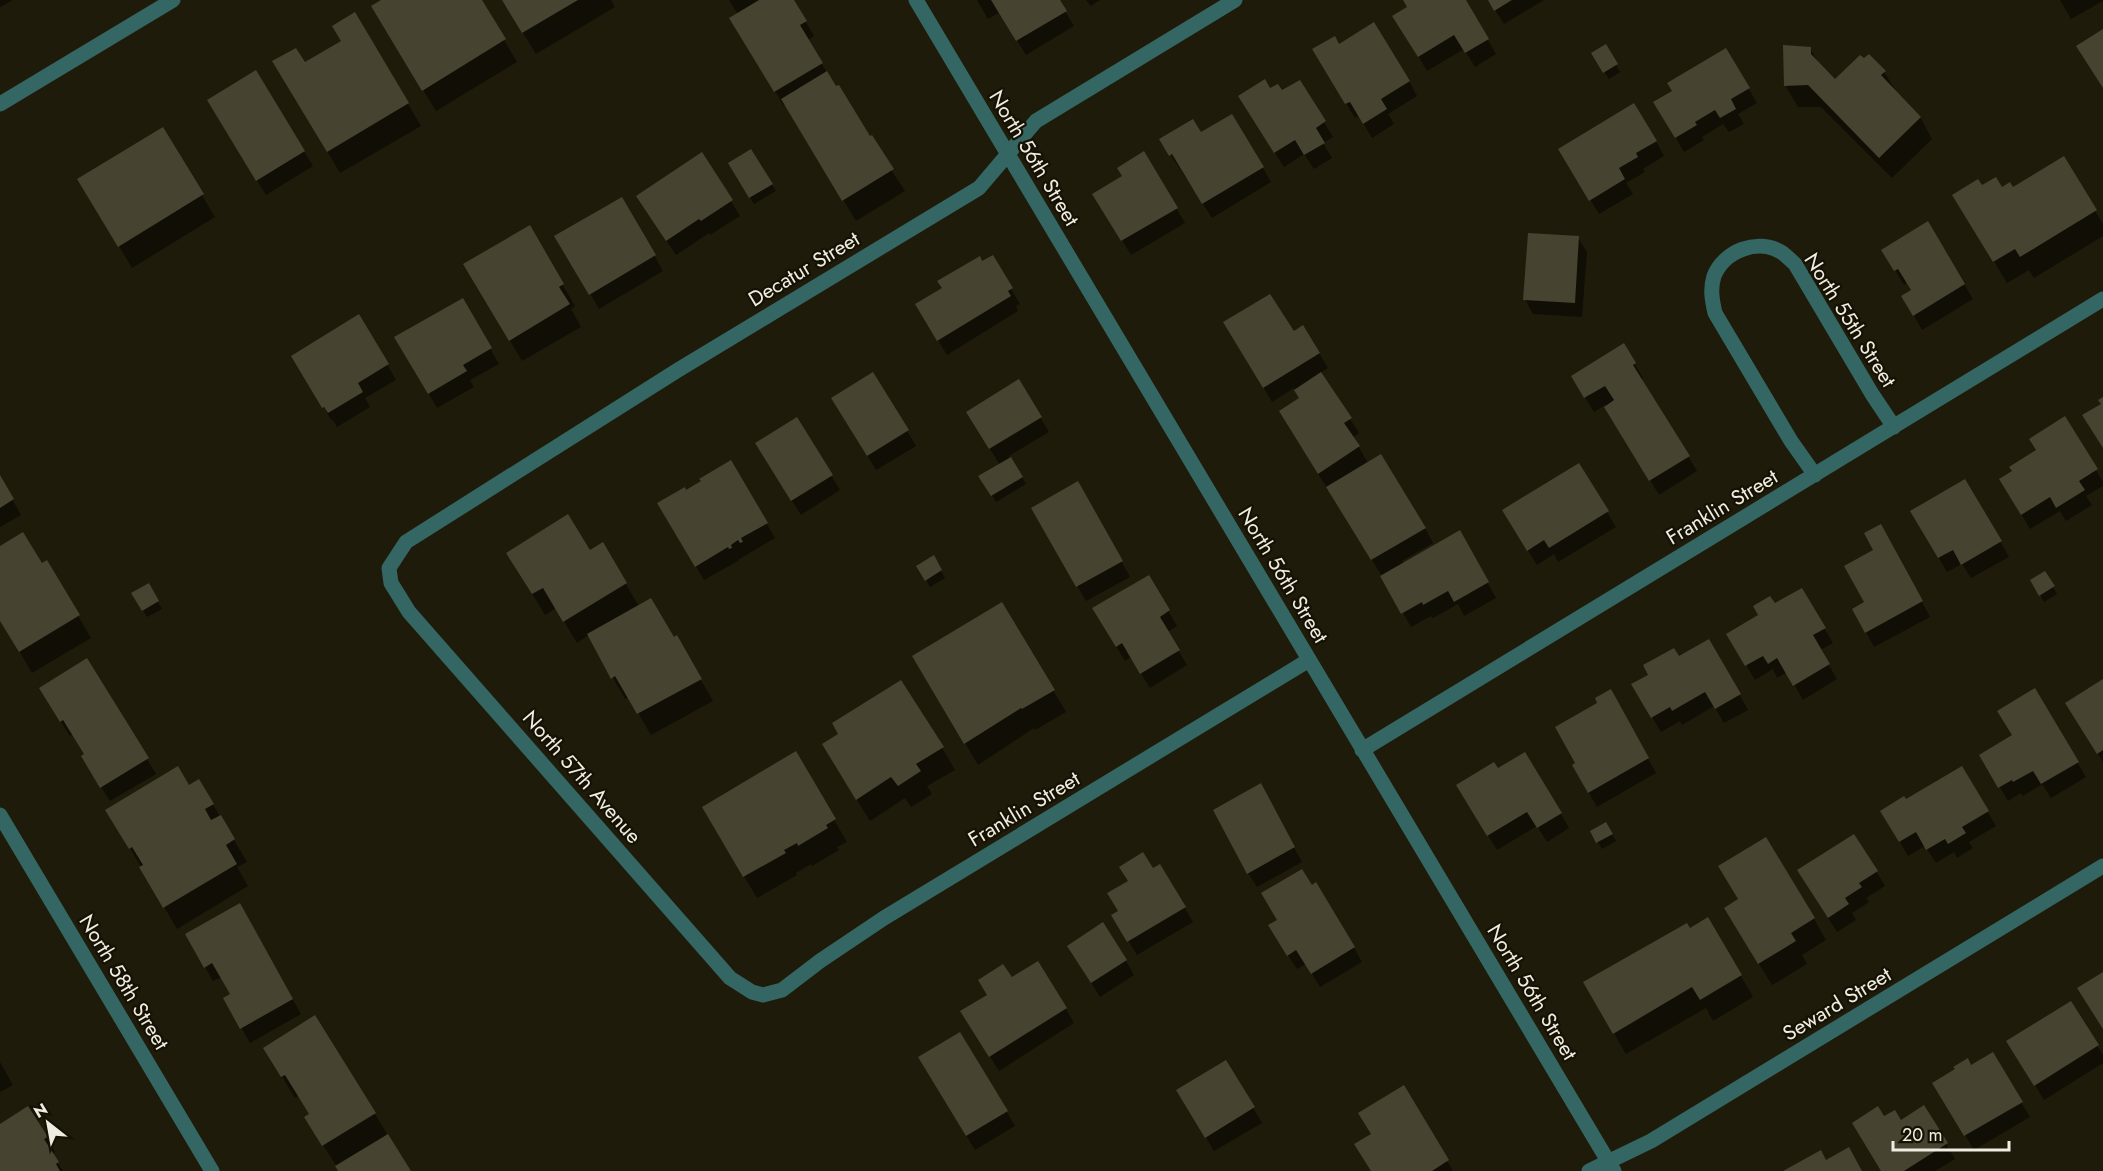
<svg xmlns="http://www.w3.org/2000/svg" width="2103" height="1171" viewBox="0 0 2103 1171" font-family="Jost,sans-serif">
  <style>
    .shadow { fill: #0007 }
    .building { fill: #474331 }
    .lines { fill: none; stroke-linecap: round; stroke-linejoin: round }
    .minor { stroke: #346663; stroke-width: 15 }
    .labels { text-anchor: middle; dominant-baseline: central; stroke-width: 4.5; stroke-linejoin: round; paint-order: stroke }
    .street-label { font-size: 21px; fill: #efede2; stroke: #161203 }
  </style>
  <rect width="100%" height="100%" fill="#1f1b0a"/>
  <path class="shadow" d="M0,0H13L0,7Z
    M384,0H480L517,62L436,111L385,28Z
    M503,0H611L615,7L536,54Z
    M729,0H793L814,36L808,40L830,78L905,191L856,221L786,105L784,106L740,33L738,15Z
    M977,0H1058L1074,26L1026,55L1000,12L988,19Z
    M1086,0H1100L1091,6Z
    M1405,0H1465L1496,54L1475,67L1464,49L1427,71L1395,16L1409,7Z
    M1489,0H1544L1504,24Z
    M2060,0H2103V1L2071,19Z
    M355,14L421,126L340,173L274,61L304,64L343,41Z
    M1339,46L1409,81L1417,96L1388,114L1394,124L1372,138L1359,116L1355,118L1322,64Z
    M1605,46L1620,72L1609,79L1593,54Z
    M1810,48L1819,65L1835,81L1884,72L1898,94L1920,117L1932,139L1892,178L1821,107H1798L1785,85Z
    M1726,50L1757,103L1738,114L1744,124L1729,132L1723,124L1702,137L1704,140L1684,152L1655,102L1674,91Z
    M256,72L313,166L266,195L217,115Z
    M1299,82L1333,137L1323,143L1332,158L1314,169L1304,154L1284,167L1248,111L1270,90L1281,92Z
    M162,129L215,217L132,268L92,201Z
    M1200,134L1263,168L1271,182L1212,218L1161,140Z
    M1656,141L1664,156L1643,169L1645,172L1626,183L1633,194L1599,214L1560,150Z
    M751,151L776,191L754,204L730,164Z
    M1144,153L1185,223L1131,255L1094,194L1124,177Z
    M702,154L740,216L710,235L709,233L676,255L647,211Z
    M2063,158L2103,224V236L2034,278L2029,270L2007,283L1967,217L1982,187L2012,189Z
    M622,199L663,271L599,309L557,236Z
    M1927,223L1973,299L1922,330L1903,296L1912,290L1908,282L1904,285L1883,250Z
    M529,228L575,306L571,309L581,327L522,361L465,265Z
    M1578,238L1587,252L1582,317L1533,314L1525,299Z
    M992,257L1020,304L1016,306L1018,311L947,355L925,319L982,263Z
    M462,300L499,364L470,380L474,387L437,408L396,338Z
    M359,316L396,380L365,398L370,407L337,427L333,420L332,421L293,357Z
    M1293,334L1319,353L1328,368L1320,373L1359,433L1353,437L1368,463L1425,528L1433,543L1402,561L1404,564L1459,532L1496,598L1464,616L1458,604L1433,618L1431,616L1411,627L1382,576L1289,427L1300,399L1294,388L1272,402L1233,337Z
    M1623,345L1643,378L1641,380L1697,471L1659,495L1605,405L1594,412L1581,391Z
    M873,374L916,446L876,470L841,413Z
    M1018,381L1049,432L1009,456L1026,484L996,502L980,476L1000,465L976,427Z
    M2065,418L2103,482V486L2086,496L2092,505L2066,521L2060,511L2030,529L2001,480L2038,451Z
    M796,419L840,490L801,515L765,458Z
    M731,462L775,538L748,554L750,557L748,554L738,560L739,563L738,561L704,580L659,503L686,492Z
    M1578,465L1616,527L1558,562L1554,554L1537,565L1512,525Z
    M0,478L21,515L0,527Z
    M1965,481L2009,557L1971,578L1962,564L1947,572L1912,512Z
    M1078,483L1130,577L1086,601L1033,508Z
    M1889,541L1930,617L1874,647L1854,610L1866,603L1875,550Z
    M602,545L639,606L673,639L676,637L713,701L651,735L629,697L625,699L589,635L577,643L556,608L545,615L521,575L590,552Z
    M0,548L41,565L47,562L91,638L32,673L0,618Z
    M933,557L945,578L930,587L918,566Z
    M2045,573L2057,594L2044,602L2032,580Z
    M1148,577L1177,626L1167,632L1187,665L1150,688L1131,657L1125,661L1094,609Z
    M148,585L162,609L147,617L133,593Z
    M1801,590L1833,643L1820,650L1837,679L1803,700L1787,672L1777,678L1773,669L1755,680L1728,634Z
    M1002,604L1066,712L1035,730L1034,728L978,765L914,656Z
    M1709,641L1748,710L1724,723L1714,706L1682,725L1680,721L1661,732L1633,685Z
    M87,660L156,774L110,801L91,771L86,755L73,734L70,736L49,703Z
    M2103,681V762L2076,718Z
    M2034,690L2086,777L2051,798L2042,784L2023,796L2021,793L2008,801L1981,755L2014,735Z
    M1610,691L1656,773L1597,807L1574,766L1599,704Z
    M942,748L955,770L927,786L932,794L911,807L905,798L870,821L836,766Z
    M796,754L847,842L837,847L839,850L812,866L811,864L796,873L797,875L757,898L704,808Z
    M1961,768L1996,826L1969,842L1973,848L1957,858L1954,852L1936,863L1925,846L1908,856L1882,811L1906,801Z
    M1498,770L1561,814L1569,828L1547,842L1537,826L1497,850L1466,800Z
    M199,781L247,862L237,867L248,886L177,929L108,810L189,787Z
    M1268,800L1302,862L1257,887L1248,873Z
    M1606,824L1616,841L1602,849L1592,832Z
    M1160,866L1193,922L1137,955L1113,915L1120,912L1153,870Z
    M1876,871L1885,886L1866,898L1869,902L1852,913L1856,920L1837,932L1807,885Z
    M239,905L301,1014L250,1043L225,999L232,995L222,977L213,981L187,935Z
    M1708,919L1753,997L1713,1021L1706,1008L1626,1054L1585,983Z
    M1814,919L1826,940L1802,955L1807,964L1772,985L1738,930Z
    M1278,940L1354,948L1362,962L1320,987L1306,964L1297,969Z
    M1078,961H1126L1134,975L1100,997Z
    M1011,980L1066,1009L1074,1023L999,1071L971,1026L989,996Z
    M2071,1003L2103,1055V1063L2044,1100L2017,1056Z
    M960,1034L1015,1126L975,1150L920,1058Z
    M1992,1054L2030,1117L1974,1150L1934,1083L1957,1070L1971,1067Z
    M0,1062L13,1085L0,1092Z
    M1226,1062L1262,1123L1214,1151L1178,1090Z
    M278,1070L375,1114L409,1171H340L319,1139L310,1115L298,1096L295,1098Z
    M1403,1087L1453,1171H1372V1135Z
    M1884,1118L1900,1122L1946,1144L1955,1159L1935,1171H1882Z
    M0,1126L47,1137L55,1152L52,1154L63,1171H0Z"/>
  <path class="building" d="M381,0H482L506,39L422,91L371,6Z
    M502,0H578L522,33Z
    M759,0H794L807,21L800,25L823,63L774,92L729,18Z
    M991,0H1060L1067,11L1016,41Z
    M1403,0H1466L1489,39L1465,53L1454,35L1418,57L1392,16L1407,7Z
    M1488,0H1512L1494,11Z
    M355,12L409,103L327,152L272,61L296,48L305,62L341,41L332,26Z
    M1374,22L1410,81L1381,99L1387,109L1363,124L1350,102L1345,104L1312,49L1335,36L1339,44Z
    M2103,29V88L2076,46Z
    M1606,44L1618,64L1603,73L1591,53Z
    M1783,45L1811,47V54L1835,79L1860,55L1864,58L1869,54L1886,71L1881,75L1921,117L1879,158L1808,85L1784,86Z
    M1726,48L1750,88L1731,99L1736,109L1720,118L1715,110L1695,122L1697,125L1675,138L1653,102L1672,91L1667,83Z
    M256,70L305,151L256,181L207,100Z
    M827,71L836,86L839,85L870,136L872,135L894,169L842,201L781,99Z
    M1265,79L1270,88L1278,84L1282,90L1300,80L1326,121L1316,128L1325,143L1304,155L1295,140L1274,153L1238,96Z
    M1634,103L1657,141L1636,153L1638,157L1619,168L1625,179L1589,201L1558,149Z
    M1232,114L1264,167L1202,204L1172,154L1169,156L1159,139L1193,119L1201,132Z
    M163,127L204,194L118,247L77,179Z
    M751,149L773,184L749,198L728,163Z
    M1144,151L1178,208L1121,241L1092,194L1122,176L1117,168Z
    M702,152L733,200L701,221L699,219L666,241L636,196Z
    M2064,156L2097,210L2020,257L2015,249L1993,262L1952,195L1978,179L1982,185L1996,177L2002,187L2010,182L2013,187Z
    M622,197L656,255L589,295L554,236Z
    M1928,221L1965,284L1913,316L1901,296L1911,290L1898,269L1894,271L1881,250Z
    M530,225L564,284L559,287L570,304L509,341L463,264Z
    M1528,233L1579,236L1575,303L1523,300Z
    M993,255L1013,288L1008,291L1011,296L937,341L915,304L942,288L937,281L980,256L982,261Z
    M1270,294L1294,331L1303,325L1320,353L1263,388L1223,322Z
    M463,298L492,348L463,365L467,371L428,394L394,337Z
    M359,314L389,364L358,383L363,392L328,413L324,407L322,408L291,356Z
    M1624,343L1636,363L1633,365L1690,456L1649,481L1604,407L1614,400L1605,386L1584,398L1571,376Z
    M873,372L909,430L867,456L831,398Z
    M1321,372L1352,418L1344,423L1360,446L1318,474L1279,411L1299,398L1294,390Z
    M1019,379L1042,417L989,449L966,412Z
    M2103,397V448L2082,415L2101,404L2098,400Z
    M2065,416L2098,469L2079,481L2085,490L2056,508L2050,497L2021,515L1999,479L2012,471L2009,467L2036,450L2029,439Z
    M797,417L833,475L791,501L755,443Z
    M1381,454L1426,528L1371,560L1326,487Z
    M1011,457L1023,477L991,496L978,476Z
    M731,460L768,523L741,538L743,542L740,543L738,540L731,545L732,548L729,549L728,547L695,567L657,503L685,487L686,490L701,481L699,479Z
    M1579,463L1609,511L1549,548L1544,540L1527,551L1502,510Z
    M0,475L14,499L0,508Z
    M1965,479L2002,541L1961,565L1953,550L1938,558L1910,511Z
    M1078,481L1123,561L1076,587L1031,508Z
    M568,514L590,550L603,542L627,583L563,622L543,588L532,594L506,553Z
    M1881,524L1923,601L1865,633L1852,609L1864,602L1844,566L1873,550L1864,533Z
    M1460,530L1489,582L1454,602L1448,591L1423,605L1422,602L1401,614L1380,576Z
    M23,532L42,563L47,560L80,615L19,652L0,621V546Z
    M934,555L942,570L925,581L916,566Z
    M2045,571L2055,586L2039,596L2030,580Z
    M1149,575L1170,610L1160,617L1180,650L1140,674L1122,643L1116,647L1092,608Z
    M149,583L159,601L142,611L131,593Z
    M1802,588L1826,628L1813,635L1830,664L1793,686L1777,658L1768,664L1763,656L1745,666L1726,634L1758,615L1753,606L1770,596L1775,603Z
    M651,598L674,637L677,635L702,679L637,714L615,676L611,679L587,634Z
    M1002,602L1055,690L1022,709L1021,708L964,744L912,656Z
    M1709,639L1741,694L1715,709L1705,692L1672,711L1670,707L1651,718L1631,684L1648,675L1643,665L1674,648L1679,656Z
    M87,658L149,758L100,788L81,756L84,754L63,720L60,722L39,688Z
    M2103,679V750L2097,754L2065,703Z
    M901,680L944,747L916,764L921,771L898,786L891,777L856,800L822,744L838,734L832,723Z
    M2035,688L2079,762L2041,784L2033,771L2013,782L2012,780L1998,788L1979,755L2012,735L1997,711Z
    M1611,689L1649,758L1588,793L1572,765L1575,763L1555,727L1597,703L1595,698Z
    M796,751L836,819L826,825L828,828L798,846L797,843L784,850L786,853L743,877L702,807Z
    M1525,752L1562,813L1537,828L1527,812L1487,836L1456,785L1494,762L1498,768Z
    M178,766L189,785L199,779L214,804L205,809L211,820L221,815L235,839L226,845L237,864L163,908L139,867L143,865L132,847L129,849L105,810Z
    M1962,766L1989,811L1962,827L1966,833L1948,844L1945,839L1926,850L1916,832L1899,842L1880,811L1904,796L1906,799Z
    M1261,783L1295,847L1247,874L1213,810Z
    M1606,822L1613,834L1596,843L1590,831Z
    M1854,834L1878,871L1859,883L1862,887L1845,898L1849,904L1828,918L1797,870Z
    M1766,837L1815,918L1791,933L1796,941L1758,964L1724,908L1738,899L1718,866Z
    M1143,852L1153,868L1160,864L1186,907L1127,942L1111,915L1118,911L1107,893L1128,881L1119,867Z
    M1302,869L1312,885L1316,882L1355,947L1311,974L1296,950L1287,956L1268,925L1277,920L1261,893Z
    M240,903L293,999L240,1029L223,998L230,994L212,963L204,968L185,934Z
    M1708,917L1742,975L1700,1000L1692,987L1613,1034L1583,982L1687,923L1690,928Z
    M1103,922L1127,960L1091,983L1067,946Z
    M1038,961L1067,1008L989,1057L960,1011L987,995L978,980L1003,964L1012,977Z
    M2103,972V1029L2077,988Z
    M2071,1001L2099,1045L2034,1086L2006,1041Z
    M315,1015L376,1113L322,1146L304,1117L309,1114L285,1075L281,1077L263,1048Z
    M960,1032L1008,1111L966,1136L918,1057Z
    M1993,1052L2023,1102L1964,1136L1932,1083L1955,1069L1953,1067L1968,1058L1971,1065Z
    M1226,1060L1255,1107L1205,1138L1176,1090Z
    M1404,1085L1449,1160L1432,1171H1371L1354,1144L1371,1134L1358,1113Z
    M1924,1105L1948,1143L1904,1171H1881L1852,1123L1878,1106L1884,1116L1895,1110L1901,1120Z
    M28,1106L48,1137L44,1139L59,1162L56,1164L60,1171H0V1124Z
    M388,1134L411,1171H338L335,1166Z
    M1849,1147L1862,1171H1783L1821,1150L1826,1160Z"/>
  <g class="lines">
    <path class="minor" d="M916,0L1614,1171
      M1235,0L1036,121L979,188L678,370L406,542L389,568L391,583L409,612L730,978L752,992L763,995L782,990L820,961L884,918L1309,660
      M0,104L173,0
      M1815,475L1791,441L1715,313C1712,300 1710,289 1714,276C1724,251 1757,238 1781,252C1786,255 1790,260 1795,264L1872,394L1894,427
      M1362,750L2103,299
      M0,815L212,1171
      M1589,1171L1651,1141L2103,866"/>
  </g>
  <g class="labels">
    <g class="street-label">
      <text transform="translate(1034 158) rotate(59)">North 56th Street</text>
      <text transform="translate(804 269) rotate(-31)">Decatur Street</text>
      <text transform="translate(1850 320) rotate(58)">North 55th Street</text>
      <text transform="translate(1722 507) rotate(-31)">Franklin Street</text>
      <text transform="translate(1283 575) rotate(59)">North 56th Street</text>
      <text transform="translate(582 777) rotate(49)">North 57th Avenue</text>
      <text transform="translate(1024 809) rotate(-31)">Franklin Street</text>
      <text transform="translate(124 982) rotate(59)">North 58th Street</text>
      <text transform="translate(1532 992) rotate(59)">North 56th Street</text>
      <text transform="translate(1837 1004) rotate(-31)">Seward Street</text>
    </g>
  </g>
  <g transform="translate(48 1123) rotate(329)" stroke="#161203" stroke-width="4.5" paint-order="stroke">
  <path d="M0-4.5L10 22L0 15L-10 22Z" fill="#efede2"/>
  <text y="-9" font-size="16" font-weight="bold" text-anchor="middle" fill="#efede2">N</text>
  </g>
  <path d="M1893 1141v9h116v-9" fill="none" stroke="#efede2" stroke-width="3"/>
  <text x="1902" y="1141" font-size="18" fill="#efede2" stroke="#161203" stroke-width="4.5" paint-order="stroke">20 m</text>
</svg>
